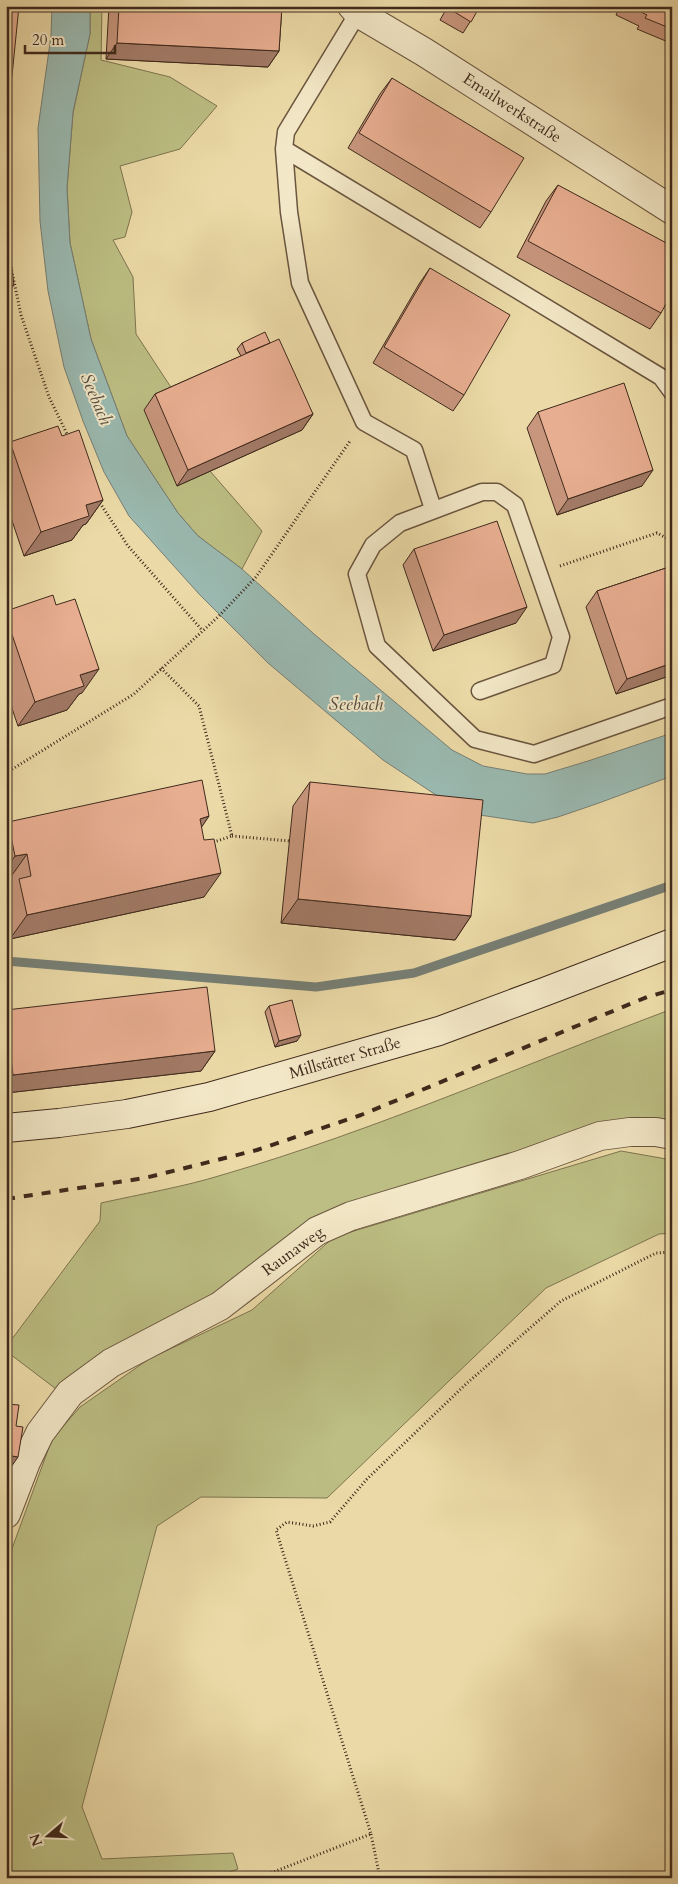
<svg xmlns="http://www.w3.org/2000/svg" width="678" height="1884" viewBox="0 0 678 1884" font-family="Cardo,serif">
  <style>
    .green { fill: #bcbe83; stroke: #7e7450 }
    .water { fill: #9ab9b0; stroke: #767f75 }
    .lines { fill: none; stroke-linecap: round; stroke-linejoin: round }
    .stream { stroke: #767f75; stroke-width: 9 }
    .lane-casing { stroke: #6a553f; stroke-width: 19 }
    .street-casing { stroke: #6a553f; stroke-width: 30 }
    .secondary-casing { stroke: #3f291c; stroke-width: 30 }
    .path { stroke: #3f291c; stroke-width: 3; stroke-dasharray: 1 2.5; stroke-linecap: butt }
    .lane { stroke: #f2e7c6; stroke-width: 16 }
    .street { stroke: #f2e7c6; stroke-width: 28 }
    .secondary { stroke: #f2e7c6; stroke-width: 28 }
    .rail { stroke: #3f291c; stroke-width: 4; stroke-dasharray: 9 9; stroke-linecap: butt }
    .wall { fill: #c8967d; stroke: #3f291c }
    .shaded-wall { fill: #a27a66; stroke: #3f291c }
    .building { fill: #e8ae91; stroke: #3f291c }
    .labels { text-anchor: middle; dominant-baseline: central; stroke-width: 4; stroke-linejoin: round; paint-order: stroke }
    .street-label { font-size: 16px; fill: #3f291c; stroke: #f2e7c6 }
    .water-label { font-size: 18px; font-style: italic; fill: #564d41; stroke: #f2e7c6 }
  </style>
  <rect width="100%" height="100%" fill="#ebdaa7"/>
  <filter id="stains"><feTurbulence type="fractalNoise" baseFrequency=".004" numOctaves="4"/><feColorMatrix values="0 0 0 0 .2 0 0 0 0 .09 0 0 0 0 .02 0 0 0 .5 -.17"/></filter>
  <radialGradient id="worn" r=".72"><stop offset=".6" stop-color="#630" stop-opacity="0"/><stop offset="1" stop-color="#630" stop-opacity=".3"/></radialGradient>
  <path class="green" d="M90,6H102L101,60L170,77L217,106L180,149L120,166L132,212L125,237L113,240L133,277L136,334L176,395L177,485L210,471L262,531L242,569L198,536L178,513L127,436L91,339L70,243L67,188L73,113L90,34Z
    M672,1009V1127H589L534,1145L464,1173L386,1195L60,1392L6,1351V1347L100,1221L101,1203C141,1194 183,1187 222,1175C376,1130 523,1065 672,1009Z
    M621,1151L672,1160V1233L659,1234L546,1288L327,1498L201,1497L157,1526L82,1807L102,1859L233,1853L238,1869L214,1878H6V1565L52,1439L80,1407L149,1359L252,1310L334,1237Z"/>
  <path class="water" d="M52,6H90V34L73,112L67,188L70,243L91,339L127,436L178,513L198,536L242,569L314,634L452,750L483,766L527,774H545L588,761L672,733V776L596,804L558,817L533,823L473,814L436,795L383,760L268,663L199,594L129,516L104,472L83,421L64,367L48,291L40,221L38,128L51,36Z"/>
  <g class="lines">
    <path class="stream" d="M6,961L316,987L414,973L672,885"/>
    <g class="lane-casing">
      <path id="lane" d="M358,13L286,132L284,149L289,212L300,283L364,422L414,450L433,509
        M284,149L661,377L672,392
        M480,691L553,665L561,637L515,505L497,492H482L400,523L373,545L357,574L377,646L475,739L534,754L672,706"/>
    </g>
    <g class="street-casing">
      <path id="street" d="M352,6L358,13L424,52L672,210
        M6,1514L26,1462L40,1433L70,1393L111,1363L220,1306L317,1231L351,1216L520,1165L600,1136L630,1132H656L672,1135"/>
    </g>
    <g class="secondary-casing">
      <path id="secondary" d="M6,1128L59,1123L127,1114L209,1097L439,1031L544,992L672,943"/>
    </g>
    <path class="path" d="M11,267L21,315L49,397L68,436
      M98,500L128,546L202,630
      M560,566L657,533L672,541
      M161,668L199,706L232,836L211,843
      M6,773L134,694L219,616L256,577L350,441
      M232,836L290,841
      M371,1834L380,1878
      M258,1878L371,1834L276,1530L287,1522L313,1526L330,1522L367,1479L466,1384L561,1301L656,1253L672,1252"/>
    <use href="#lane" class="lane"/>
    <use href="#street" class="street"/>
    <use href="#secondary" class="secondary"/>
    <path class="rail" d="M6,1199L145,1178L257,1150L361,1115L647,997L672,990"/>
  </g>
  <path class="wall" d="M109,6H282L279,51L268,67L106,59Z
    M448,6H480L463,33L440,20Z
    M620,6H672V36L668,42L637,29L639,26L616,15Z
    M392,78L491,212L480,228L348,148L380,94Z
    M558,185L661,313L650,329L517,257L546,201Z
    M430,268L464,395L453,411L373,363L419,284Z
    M242,343H270L313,414L302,430L177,486L144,410L155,394L241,356L237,349Z
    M538,412L642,486L557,515L527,428Z
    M62,436L103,500L86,524L83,525L72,540L24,556L6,503V448L10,442Z
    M414,549L516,623L433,651L403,565Z
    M672,566V675L616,694L586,607L597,591Z
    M6,611L82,693L79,694L67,710L18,726L6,691Z
    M310,782L471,916L455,940L281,923L293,806Z
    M209,816L201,827L204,897L10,939L6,921V897L12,889L10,878L6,879V824L8,822Z
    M269,1006L297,1041L275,1047L265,1012Z
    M6,1010L215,1051L201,1071L6,1093Z"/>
  <path class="shaded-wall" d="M117,43L279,51L268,67L106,59Z
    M6,76H12L6,85Z
    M6,285H14L6,295Z
    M313,414L302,430L177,486L188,470Z
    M653,470L642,486L557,515L568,499Z
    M103,500L86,524L83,525L72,540L24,556L41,532L86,505Z
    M527,607L516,623L433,651L444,635Z
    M672,663V675L616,694L627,679Z
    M99,669L82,693L79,694L67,710L18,726L35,702L80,675Z
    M209,816L193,840L200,819Z
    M27,854L10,878L6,879V869L15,856Z
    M221,873L204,897L10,939L27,915Z
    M298,899L471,916L455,940L281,923Z
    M301,1035L297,1041L275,1047L279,1041Z
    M215,1051L201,1071L6,1093V1078H10L13,1075Z
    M6,1455L18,1457L7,1473H6Z"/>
  <path class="building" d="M6,6H19L12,76H6Z
    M119,6H282L279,51L117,43Z
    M449,6H480L471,22L448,8Z
    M629,6H672V29L645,18L647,15Z
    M392,78L524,158L491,212L359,133Z
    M558,185L672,246V293L661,313L528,241Z
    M6,222L14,285H6Z
    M430,268L510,315L464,395L384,347Z
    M265,332L270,343L246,353L242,343Z
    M279,339L313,414L188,470L155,394Z
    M624,383L653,470L568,499L538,412Z
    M58,426L62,436L79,430L103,500L86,505L89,516L41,532L10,442Z
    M497,521L527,607L444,635L414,549Z
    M672,566V663L627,679L597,591Z
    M53,595L56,605L75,599L99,669L80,675L84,686L35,702L6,617V611Z
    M202,780L209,816L200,819L204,840L214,839L221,873L27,915L19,879L31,876L27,854L15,856L8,822Z
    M310,782L483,800L471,916L298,899Z
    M207,987L215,1051L13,1075L6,1018V1010Z
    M292,1000L301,1035L279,1041L269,1006Z
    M6,1044L10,1078H6Z
    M6,1404L19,1405L16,1426L23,1427L18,1457L6,1455Z"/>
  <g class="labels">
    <g class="street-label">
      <text transform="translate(512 108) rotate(33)">Emailwerkstraße</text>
      <text transform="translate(345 1058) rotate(-16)">Millstätter Straße</text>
      <text transform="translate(293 1251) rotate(-36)">Raunaweg</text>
    </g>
    <g class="water-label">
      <text transform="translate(96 399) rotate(67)">Seebach</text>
      <text x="356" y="704">Seebach</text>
    </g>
  </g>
  <rect width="678" height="1884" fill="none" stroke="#ebdaa7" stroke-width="25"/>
  <rect x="8" y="8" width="663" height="1869" fill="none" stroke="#3f291c" stroke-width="2.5"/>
  <rect x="12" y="12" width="653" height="1859" fill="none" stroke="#3f291c"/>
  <g transform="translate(48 1836) rotate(251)" stroke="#f2e7c6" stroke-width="4" paint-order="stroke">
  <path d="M0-4L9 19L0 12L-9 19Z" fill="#3f291c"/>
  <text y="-8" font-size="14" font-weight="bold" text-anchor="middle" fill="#3f291c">N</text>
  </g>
  <path d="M25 45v8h90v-8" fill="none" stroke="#3f291c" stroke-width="2.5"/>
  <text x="32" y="45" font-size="15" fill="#3f291c" stroke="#f2e7c6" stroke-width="4" paint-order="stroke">20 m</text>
  <rect width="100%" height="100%" filter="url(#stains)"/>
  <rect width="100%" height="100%" fill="url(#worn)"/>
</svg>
